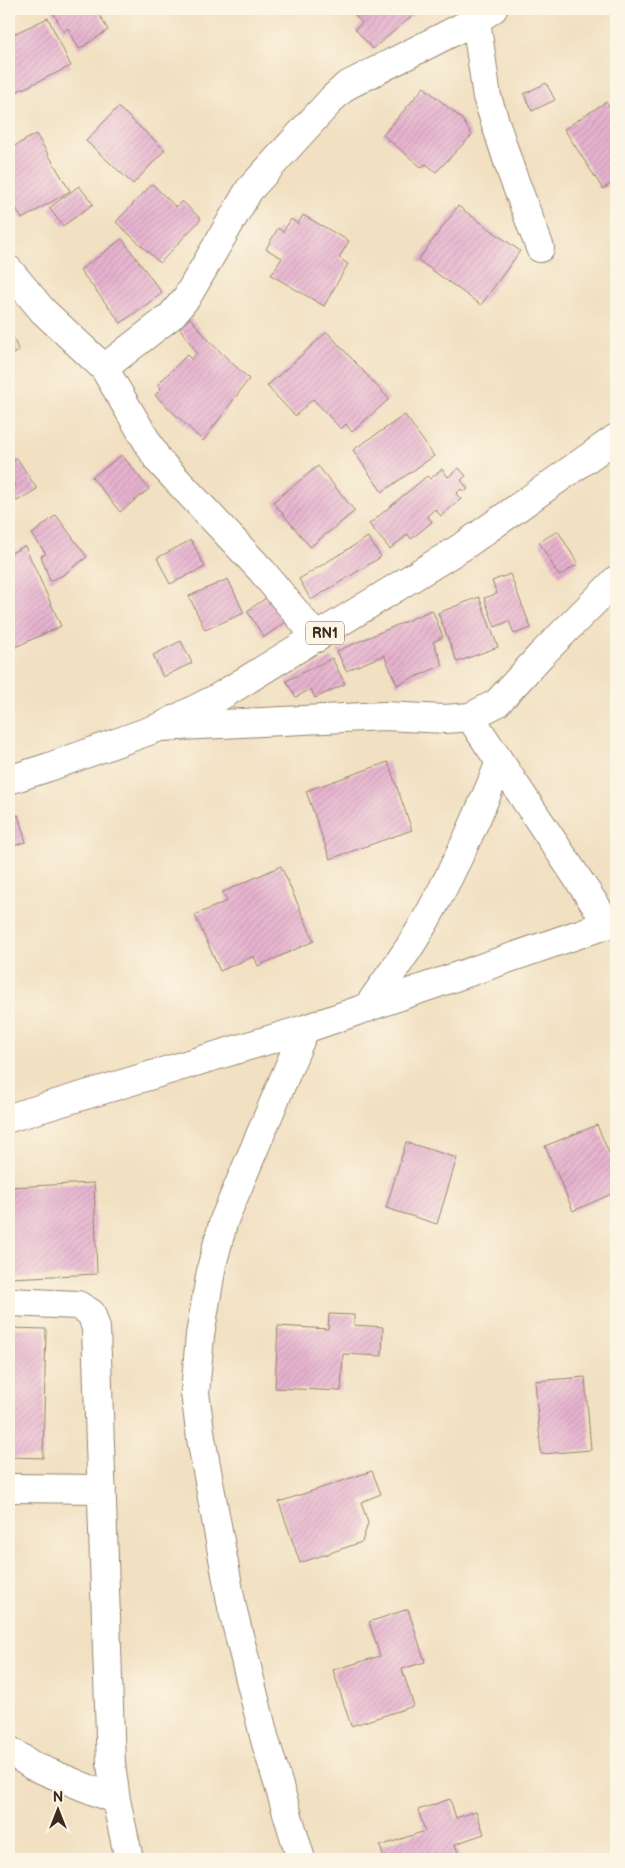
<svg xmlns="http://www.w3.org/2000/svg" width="625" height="1868" viewBox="0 0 625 1868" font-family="'Balsamiq Sans',sans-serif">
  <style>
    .building { fill: url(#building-hatch) }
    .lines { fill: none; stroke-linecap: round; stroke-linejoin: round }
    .minor-casing { stroke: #968570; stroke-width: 30 }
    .highway-casing { stroke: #968570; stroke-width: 30 }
    .minor { stroke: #fff; stroke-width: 28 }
    .highway { stroke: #fff; stroke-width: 28 }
    .labels { text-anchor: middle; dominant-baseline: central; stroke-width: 4; stroke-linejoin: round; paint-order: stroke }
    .shield { fill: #fcf5e5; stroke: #75675a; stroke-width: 1 }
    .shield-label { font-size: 14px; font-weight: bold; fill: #3b2a1e }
  </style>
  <defs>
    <pattern id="building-hatch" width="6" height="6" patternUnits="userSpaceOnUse" patternTransform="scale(1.25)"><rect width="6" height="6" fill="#e6b2cf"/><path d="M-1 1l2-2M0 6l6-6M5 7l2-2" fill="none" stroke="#c699b1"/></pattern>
  </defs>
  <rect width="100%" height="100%" fill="#fcf5e5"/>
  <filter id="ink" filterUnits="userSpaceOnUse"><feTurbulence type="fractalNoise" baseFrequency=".02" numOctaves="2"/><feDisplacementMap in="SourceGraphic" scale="10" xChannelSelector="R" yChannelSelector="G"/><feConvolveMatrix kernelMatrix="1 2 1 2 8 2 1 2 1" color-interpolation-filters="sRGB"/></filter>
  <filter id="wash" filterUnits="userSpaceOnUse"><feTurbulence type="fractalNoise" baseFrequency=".0096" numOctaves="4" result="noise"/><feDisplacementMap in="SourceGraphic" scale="20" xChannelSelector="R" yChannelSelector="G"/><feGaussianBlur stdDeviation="1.12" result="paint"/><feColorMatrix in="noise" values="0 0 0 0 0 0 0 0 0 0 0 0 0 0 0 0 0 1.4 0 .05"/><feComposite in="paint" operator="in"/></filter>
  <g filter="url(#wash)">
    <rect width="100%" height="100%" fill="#f1e0c1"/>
    <g id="blocks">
      <path class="building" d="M51,9H89L90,11L96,9L108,30L79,49L68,28L64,32Z
        M349,9H420L373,49L355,29L362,23Z
        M48,18L71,66L14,93L9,81V36Z
        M546,83L555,100L532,111L524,94Z
        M424,87L462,119L472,135L436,172L426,164L421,167L383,135Z
        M606,102L616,118V181L603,189L564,129Z
        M118,107L165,150L133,184L86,141Z
        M36,134L70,191L22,219L9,196V192L14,189L9,180V149Z
        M152,184L176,207L182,201L201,219L160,263L116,222Z
        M79,186L93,204L63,226L49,208Z
        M458,206L520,251L481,305L418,260Z
        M303,215L349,241L339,258L348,264L324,306L271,275L282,258L266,249L278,228L283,232L291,219L298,224Z
        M122,239L162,293L121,323L80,270Z
        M190,318L212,344L249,379L203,441L155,395L161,389L158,384L187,355L191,359L197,353L179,327Z
        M9,329L19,351L9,356Z
        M327,332L389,399L352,432L346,424L341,429L313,399L295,416L267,386Z
        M405,415L434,456L382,492L353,450Z
        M122,455L149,489L120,512L92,477Z
        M17,458L37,489L17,501L9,489L15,485L9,476V463Z
        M318,466L355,511L310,547L273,502Z
        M459,468L466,476L461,480L468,489L464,492L461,489L456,494L461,499L441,516L435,509L427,516L432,522L411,539L408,534L390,549L369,524L427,476L430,479L442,469L448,477Z
        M56,515L87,557L63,575L50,581L41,556L46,554L32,534Z
        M558,531L578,564L559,576L539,542Z
        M368,537L381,557L311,600L299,579Z
        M191,540L205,567L170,584L157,558Z
        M25,546L61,626L9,650V554Z
        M510,574L531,628L514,634L509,621L495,627L484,598L497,594L492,581Z
        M228,579L244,613L205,630L189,596Z
        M269,596L286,622L264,637L247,611Z
        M479,597L498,647L457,662L438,613Z
        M432,610L443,637L433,642L443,665L397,685L384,655L346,671L337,651Z
        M181,641L192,663L163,677L153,655Z
        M332,658L345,684L315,698L311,689L296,697L286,681Z
        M388,762L412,830L330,859L306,791Z
        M18,815L26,842L9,847V817Z
        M281,866L314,941L258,966L254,956L220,971L195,915L227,901L223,892Z
        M597,1125L616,1169V1192L573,1211L545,1146Z
        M406,1142L457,1158L437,1224L386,1208Z
        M94,1183L97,1274L9,1278V1187Z
        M329,1314L354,1315V1325L383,1327L382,1356L343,1354L341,1391L275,1388L278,1326L328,1329Z
        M9,1328L46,1329L43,1458L9,1457Z
        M585,1377L591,1450L541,1454L535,1381Z
        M372,1471L381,1494L361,1502L368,1523L362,1542L300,1563L279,1502Z
        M408,1609L425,1662L402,1669L414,1706L351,1726L333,1670L380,1656L369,1622Z
        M450,1799L456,1818L476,1811L484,1834L455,1844L460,1859H384L380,1846L425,1831L418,1810Z"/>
    </g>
  </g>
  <g filter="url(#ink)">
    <use href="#blocks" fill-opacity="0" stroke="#968570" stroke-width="1"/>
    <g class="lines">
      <g class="minor-casing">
        <path id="minor" d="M476,20L487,97L511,171L540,248
          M9,270L43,311L104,368L158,460L262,571L317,638
          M104,368L171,316L187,297L249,190L333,98L346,86L476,20L493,9
          M616,580L541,655L497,703L470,717L608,924L616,926
          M160,727L384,716L445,719L470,717
          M367,1008C383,984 402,960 417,935C450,880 476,822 500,762
          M9,1118L305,1029L608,924
          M9,1302L78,1305L91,1313L96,1328L111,1764L116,1800L129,1859
          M9,1488L102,1489
          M9,1750L33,1766L116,1800
          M301,1859L265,1740L232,1607L201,1438L195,1393L200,1335L212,1265L224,1220L305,1029"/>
      </g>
      <g class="highway-casing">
        <path id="highway" d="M9,780L49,767L160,727L219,697L465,545L616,438"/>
      </g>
      <use href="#minor" class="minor"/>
      <use href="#highway" class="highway"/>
    </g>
  </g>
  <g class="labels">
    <rect class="shield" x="306" y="621.5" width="38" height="23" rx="4"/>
    <g class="shield-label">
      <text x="325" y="633">RN1</text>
    </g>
  </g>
  <rect width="625" height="1868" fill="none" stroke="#fcf5e5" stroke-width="30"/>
  <g transform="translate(58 1810)" stroke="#fcf5e5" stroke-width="4" paint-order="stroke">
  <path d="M0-4L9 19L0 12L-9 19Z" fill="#3b2a1e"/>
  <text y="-8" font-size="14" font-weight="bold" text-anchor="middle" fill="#3b2a1e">N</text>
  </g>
</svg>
